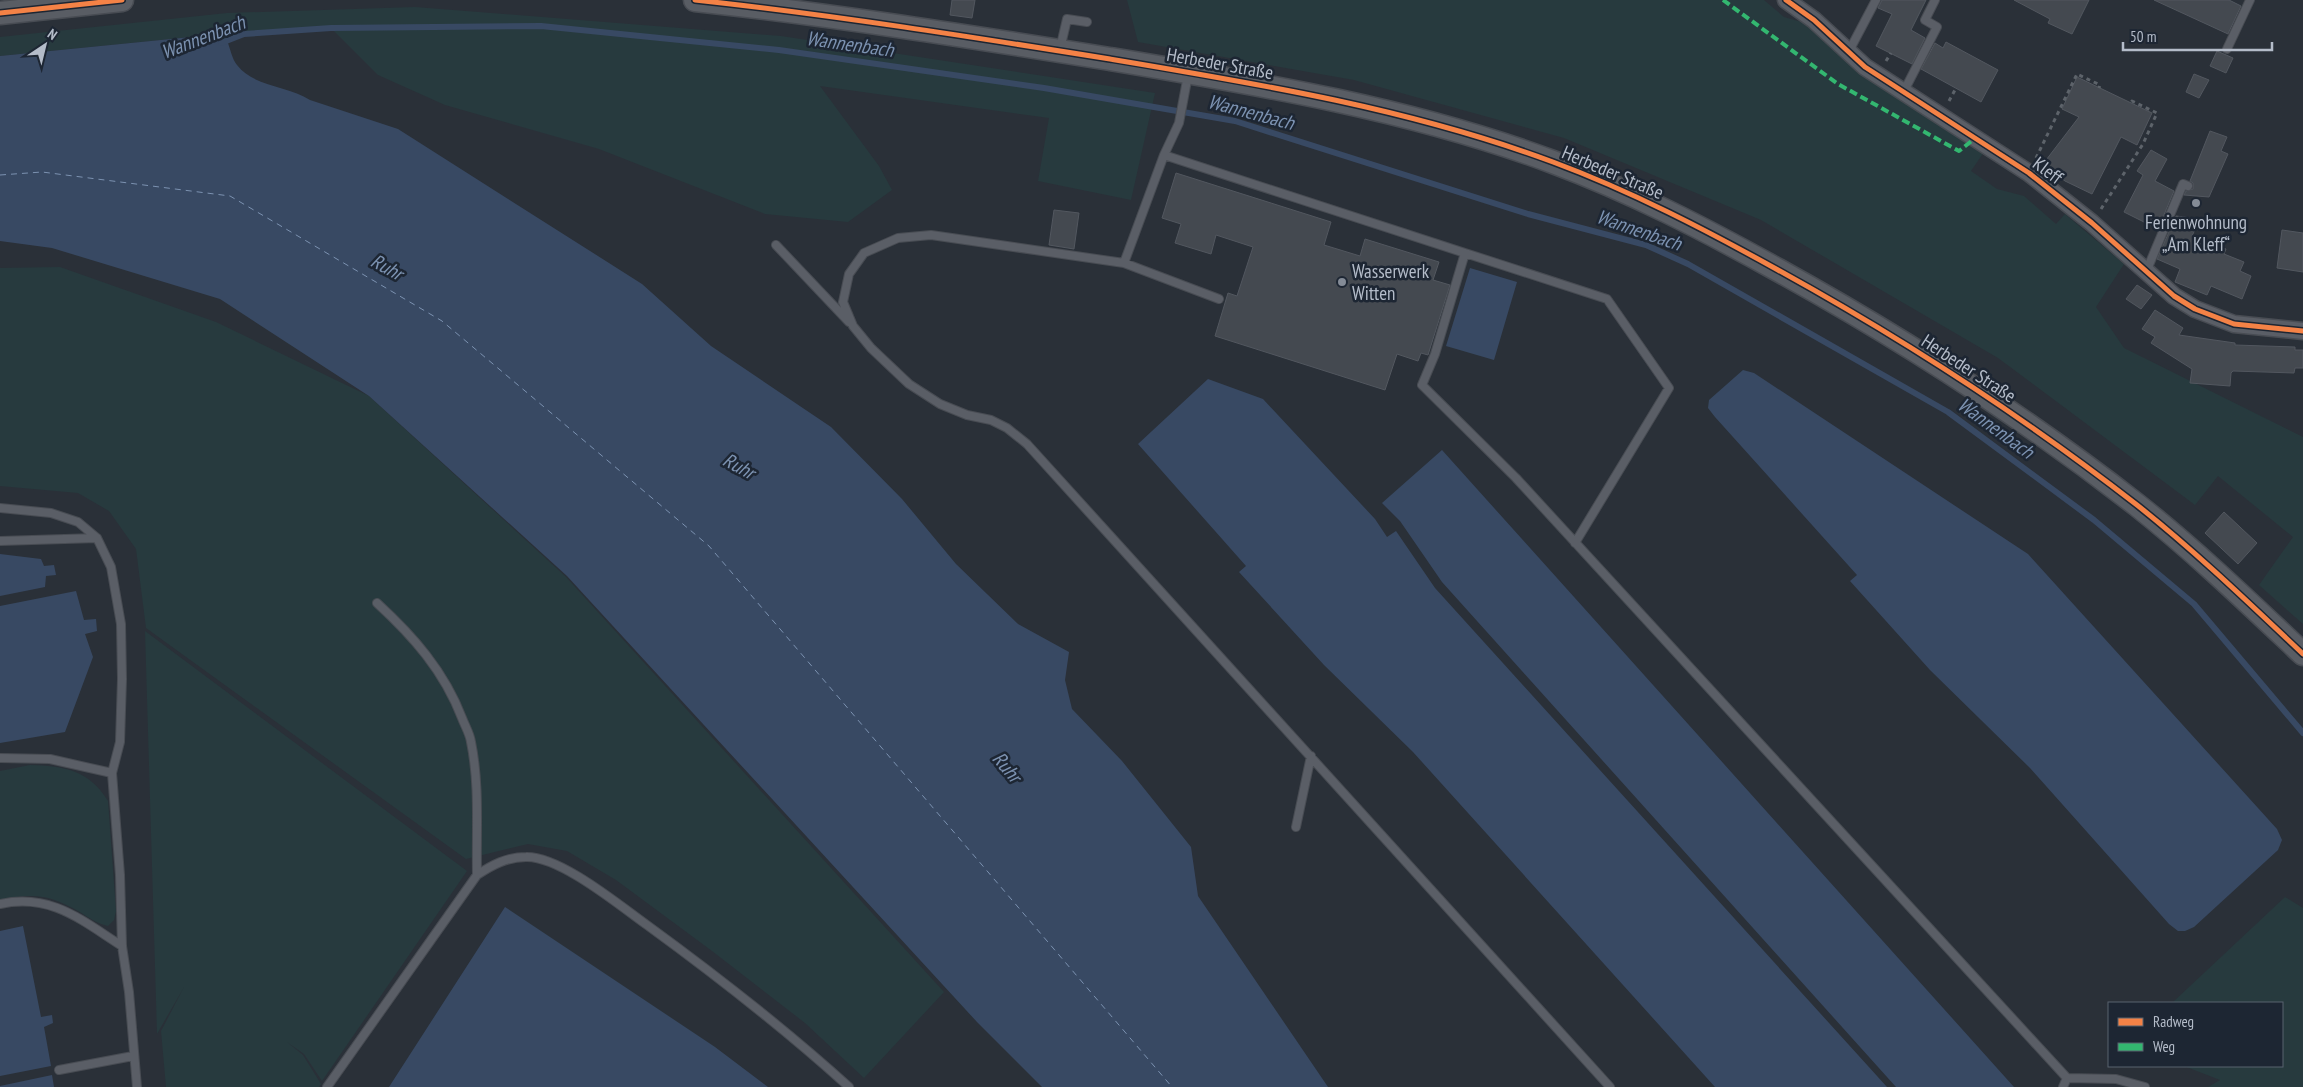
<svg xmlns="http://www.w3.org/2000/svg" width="2303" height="1087" viewBox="0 0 2303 1087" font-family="'PT Sans Narrow',sans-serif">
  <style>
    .green { fill: #273a3e }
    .water { fill: #384963 }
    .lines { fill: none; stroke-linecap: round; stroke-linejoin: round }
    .stream { stroke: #384963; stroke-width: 6 }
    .ferry { stroke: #7c92b1; stroke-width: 1; stroke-dasharray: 6 5; stroke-linecap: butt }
    .building { fill: #444950; stroke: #52575f }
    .lane-casing { stroke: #484c53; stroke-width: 10 }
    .street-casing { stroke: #484c53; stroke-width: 19 }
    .secondary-casing { stroke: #484c53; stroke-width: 25 }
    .path { stroke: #5d636a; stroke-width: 3; stroke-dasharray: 4 4; stroke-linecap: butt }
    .lane { stroke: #5a5e66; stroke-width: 8 }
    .street { stroke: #5a5e66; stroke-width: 16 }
    .secondary { stroke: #595d64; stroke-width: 22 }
    .quiet { stroke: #33b770; stroke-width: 4; stroke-dasharray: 8 4; stroke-linecap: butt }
    .cycleway-casing { stroke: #1d2633; stroke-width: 8 }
    .cycleway { stroke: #f48246; stroke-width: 5 }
    .poi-dot { fill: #848b96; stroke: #1d2633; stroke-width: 2 }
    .labels { text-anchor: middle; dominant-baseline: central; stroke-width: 5; stroke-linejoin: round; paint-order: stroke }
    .street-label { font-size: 19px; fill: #b4bcc9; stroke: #1d2633 }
    .poi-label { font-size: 19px; fill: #b4bcc9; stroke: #1d2633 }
    .water-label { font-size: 20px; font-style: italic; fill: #7c92b1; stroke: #1d2633 }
  </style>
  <rect width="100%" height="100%" fill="#2a3038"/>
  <path class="green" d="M1127,0H1764L1784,17L1805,23L1853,66L1984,152L1971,171L1997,189L2024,196L2056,224L2065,214L2124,264L2096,307L2124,348L2303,437V624L2259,585L2293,537L2218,476L2195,505L1998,358L1761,220L1564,138L1354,80L1138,42Z
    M415,7L781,36L1155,93L1131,200L1038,181L1049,118L820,86L879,166L892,190L848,222L765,214L599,149L445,105L378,75L331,28L244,34L227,40L211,35L0,56V37L227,13Z
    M60,267L216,322L369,396L566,577L944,992L864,1078L805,1023L712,951L616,880L567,851L528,844L466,859L146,628L136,549L109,511L78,493L0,486V268Z
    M145,631L467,871L322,1081L304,1054L287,1042L303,1055L321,1084L319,1087H166L161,1031L184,987L157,1034Z
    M30,765C64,766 89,770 108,801L116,911L114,920L108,926C98,924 89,918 80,912C48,894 35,893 0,900V771Z
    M2285,897L2303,908V1087H2208L2220,1080L2184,1066H2282V1003H2172Z"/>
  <path class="water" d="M211,35L227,40C230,48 232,59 237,65C255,88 288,85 310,100L398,129L642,284L711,346L831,427L902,499L956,564L1018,624L1069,652L1065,680L1072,709L1122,761L1191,847L1198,896L1328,1087H1042L977,1022L567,576L369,396L220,299L52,248L0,241V56Z
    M1470,268L1517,282L1494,360L1446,346Z
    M1743,370L1754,373L2028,554L2277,829L2282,840L2278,850L2194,927L2185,931H2178L2169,924L2030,768L1930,670L1850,581L1857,575L1715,417L1708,408L1709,400Z
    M1208,379L1263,399L1375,519L1387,537L1396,531L1435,588L1887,1087H1715L1413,752L1324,665L1239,572L1246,566L1138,444Z
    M1442,450L2014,1087H1896L1442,582L1400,521L1382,503Z
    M0,554L41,559L44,566L54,565L56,575L46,576L45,587L0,596Z
    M76,591L84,620L96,619L97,631L85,634L93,657L65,732L0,743V606Z
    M505,907L715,1047L768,1087H389Z
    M23,926L41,1017L52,1015L53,1023L44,1027L51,1066L0,1076V931Z
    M52,1075L54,1087H0V1086Z"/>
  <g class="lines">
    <path class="stream" d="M221,43L244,34L331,28L541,26L779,50L1044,88L1235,121L1528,214L1646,245L1688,264L1948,412L2094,520L2194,604L2303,733"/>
    <path class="ferry" d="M0,175L42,172L230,196L442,321L709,546L1172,1087"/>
  </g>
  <path class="building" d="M952,0H975L972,18L950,15Z
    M1882,0H1926L1911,30L1925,38L1912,64L1876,46L1892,14L1878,8Z
    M2014,0H2089L2072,34L2048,23L2050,19Z
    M2154,0H2229L2241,6L2228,34Z
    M1946,42L1998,70L1981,102L1921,69L1935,43L1943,48Z
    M2217,51L2233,58L2226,73L2210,66Z
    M2194,74L2209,80L2199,98L2186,92Z
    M2077,77L2152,113L2137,145L2121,137L2092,194L2065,181L2043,164L2079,117L2062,109Z
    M2210,131L2227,137L2221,151L2228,154L2209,197L2184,195L2186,191L2193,189V183L2190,181Z
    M2151,150L2167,159L2155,181L2174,191L2158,229L2124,212L2143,175L2137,171Z
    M1176,173L1331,222L1324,245L1360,256L1365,239L1439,262L1433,280L1450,285L1428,355L1421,353L1418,361L1397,354L1385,390L1215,336L1228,293L1237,296L1253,247L1216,235L1211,254L1175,243L1181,224L1162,218Z
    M1054,210L1079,213L1074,249L1049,245Z
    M2176,216L2200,219L2192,236L2226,249L2224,254L2244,262L2240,271L2251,276L2242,299L2211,286L2207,295L2175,282L2180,269L2157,259Z
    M2282,230L2303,233V272L2277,268Z
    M2137,285L2152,295L2141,309L2126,299Z
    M2155,310L2183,328L2179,335L2235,343V345L2295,347V350H2303V368H2295L2294,373L2233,371L2231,373L2230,386L2190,383L2192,369L2151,343L2155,337L2142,329Z
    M2224,512L2257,543L2238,564L2205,533Z"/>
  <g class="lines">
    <g class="lane-casing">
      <path id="lane" d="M1060,49L1067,19L1087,22
        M2227,49L2250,0
        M1848,53L1876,0
        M1188,75L1179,123L1164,155L1124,263L931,235L898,238L864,253L849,274L843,302L853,326L871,348L909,384L940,404L967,415L991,420L1007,428L1027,444L1610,1087
        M1904,91L1937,27L1925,20L1935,0
        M1164,155L1465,253L1435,354L1422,385L1516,478L2067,1078L2063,1087
        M776,245L849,322
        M1465,253L1607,299L1669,388L1575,543
        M1124,263L1219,299
        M2146,272L2183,184L2188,186
        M0,508L51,513L78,522L97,538L111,567L121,624L122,679L120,742L112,773L120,875L122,946L129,992L137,1087
        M0,541L97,538
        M377,603C413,636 444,671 462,718C465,726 470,734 471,742C480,786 476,831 477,875
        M0,758L50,759L112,773
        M1296,827L1311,756
        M0,904C51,893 81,920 122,946
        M59,1070L133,1056
        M2067,1078L2116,1079L2145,1087
        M327,1087L477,875C492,865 507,857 526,857C560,856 619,905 647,925C717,976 785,1029 849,1087"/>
    </g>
    <g class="street-casing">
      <path id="street" d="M1786,0L1814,20L1865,67L2029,173L2092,223L2174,296L2195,309L2234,324L2303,331"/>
    </g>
    <g class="secondary-casing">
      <path id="secondary" d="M695,0C834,15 972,37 1110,59C1260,84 1411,109 1553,162C1631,191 1706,230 1778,270C1903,339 2024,417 2137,505C2195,551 2249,603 2303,654
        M0,13L122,0"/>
    </g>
    <path class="path" d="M1886,61L1891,53
      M1949,101L1956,88
      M2036,158L2077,74L2100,85L2099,88
      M2101,209L2143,144L2157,113L2132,101L2131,103"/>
    <use href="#lane" class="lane"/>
    <use href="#street" class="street"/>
    <use href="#secondary" class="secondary"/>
    <path class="quiet" d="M1723,0L1838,84L1959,151L1974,139"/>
    <g class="cycleway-casing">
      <path id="cycleway" d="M695,0C834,15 972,37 1110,59C1260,84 1411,109 1553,162C1631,191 1706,230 1778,270C1903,339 2024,417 2137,505C2195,551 2249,603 2303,654
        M1786,0L1814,20L1865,67L2029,173L2092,223L2174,296L2195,309L2234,324L2303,331
        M0,13L122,0"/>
    </g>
    <use href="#cycleway" class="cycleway"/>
  </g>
  <g class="poi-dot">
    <circle cx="2196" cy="203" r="5"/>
    <circle cx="1342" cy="282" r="5"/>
  </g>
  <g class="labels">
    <g class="street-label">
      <text transform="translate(1220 63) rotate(10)">Herbeder Straße</text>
      <text transform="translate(2048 170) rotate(37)">Kleff</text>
      <text transform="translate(1613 172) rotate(23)">Herbeder Straße</text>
      <text transform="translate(1969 368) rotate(33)">Herbeder Straße</text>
    </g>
    <g class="poi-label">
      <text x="2196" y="222">Ferienwohnung<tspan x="2196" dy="22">„Am Kleff“</tspan></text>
      <text x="1352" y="271" text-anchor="start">Wasserwerk<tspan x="1352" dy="22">Witten</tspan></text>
    </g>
    <g class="water-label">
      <text transform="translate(203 37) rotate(-21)">Wannenbach</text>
      <text transform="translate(850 44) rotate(8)">Wannenbach</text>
      <text transform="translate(1251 112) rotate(15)">Wannenbach</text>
      <text transform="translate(1639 230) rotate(19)">Wannenbach</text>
      <text transform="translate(387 267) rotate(29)">Ruhr</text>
      <text transform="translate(1996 428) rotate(36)">Wannenbach</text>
      <text transform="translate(739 466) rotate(29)">Ruhr</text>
      <text transform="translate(1007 767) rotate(50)">Ruhr</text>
    </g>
  </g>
  <rect x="2108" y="1002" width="175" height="65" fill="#1d2633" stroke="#59626f"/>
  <rect x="2118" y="1018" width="25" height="8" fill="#f48246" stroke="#59626f"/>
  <text x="2153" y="1027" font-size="15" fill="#b4bcc9">Radweg</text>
  <rect x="2118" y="1043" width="25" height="8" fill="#33b770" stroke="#59626f"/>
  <text x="2153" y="1052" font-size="15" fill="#b4bcc9">Weg</text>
  <g transform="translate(45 45) rotate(35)" stroke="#1d2633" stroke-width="4" paint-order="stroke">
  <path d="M0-4L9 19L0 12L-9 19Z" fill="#b4bcc9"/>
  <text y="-8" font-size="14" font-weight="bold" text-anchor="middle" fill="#b4bcc9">N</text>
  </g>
  <path d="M2123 42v8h149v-8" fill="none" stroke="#b4bcc9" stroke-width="2.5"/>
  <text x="2130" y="42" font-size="15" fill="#b4bcc9" stroke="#1d2633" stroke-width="4" paint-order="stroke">50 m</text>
</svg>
